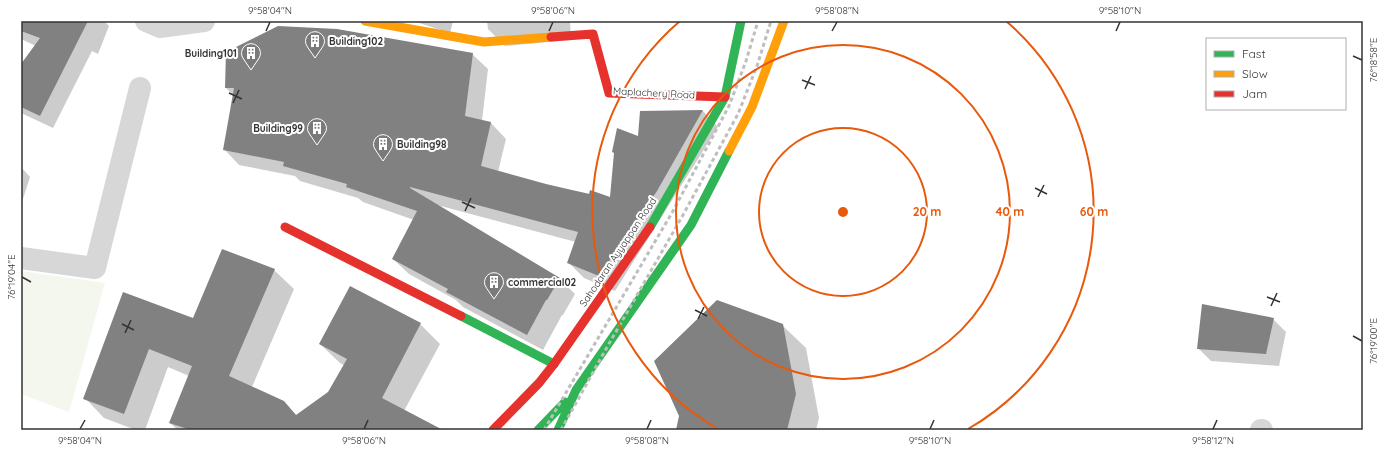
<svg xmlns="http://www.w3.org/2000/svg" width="1384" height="451" viewBox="0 0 1384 451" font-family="Quicksand,sans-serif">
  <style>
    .green { fill: #f3f7ee }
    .shadow { fill: #0003 }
    .building { fill: #818181 }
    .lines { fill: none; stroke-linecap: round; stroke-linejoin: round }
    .street { stroke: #d7d7d7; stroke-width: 22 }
    .fast { stroke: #30b455; stroke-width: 9 }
    .slow { stroke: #ff9f0a; stroke-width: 9 }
    .jam { stroke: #e5322d; stroke-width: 9 }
    .rail { stroke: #bebebe; stroke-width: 3; stroke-dasharray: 4 3; stroke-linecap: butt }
    .ticks { fill: none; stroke: #333; stroke-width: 1.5 }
    .ring { fill: none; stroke: #e8590c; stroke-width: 2 }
    .labels { text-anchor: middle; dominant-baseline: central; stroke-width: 4; stroke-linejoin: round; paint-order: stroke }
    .poi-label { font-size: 10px; font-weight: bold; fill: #333; stroke: #fff; text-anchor: start }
    .street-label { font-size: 10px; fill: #333; stroke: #fff }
    .centre { fill: #e8590c; stroke: #fff; stroke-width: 2 }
    .ring-label { font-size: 12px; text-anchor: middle; font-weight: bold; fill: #e8590c; stroke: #fff; stroke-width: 4; stroke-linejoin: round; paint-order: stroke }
    .neatline { fill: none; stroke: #333; stroke-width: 1.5 }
    .ticks-label { font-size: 10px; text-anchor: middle; fill: #333 }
  </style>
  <rect width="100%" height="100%" fill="#fff"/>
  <path class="green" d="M21,271L105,283L69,412L21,394Z"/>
  <path class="shadow" d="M21,21H104L109,26L98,54L92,51L53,128L21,113V66L36,46L21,39Z
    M413,21H453L450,33Z
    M487,21H570L571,40L505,46L488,29Z
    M472,54L488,69L482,121L491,123L506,139L498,172L546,185L611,198L639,138L641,112L703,111L718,127L615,291L584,278L568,262L576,242L437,205L560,279L575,294L563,315H562L543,350L463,307L456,300L409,274L393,259L414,220L363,202L358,198L300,181L295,176L239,165L224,149L234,96L226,88Z
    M21,167L30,177L21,205Z
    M274,270L294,289L252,387L283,401L297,416L329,392L345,366L340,363L320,344L420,324L440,344L404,411L435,430H178L170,423L189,376L168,367L145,430H136L104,418L85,398L124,294L193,319Z
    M1273,319L1286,332L1279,366L1211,361L1198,348Z
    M782,325L806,348L819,418L816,430H677Z"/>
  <path class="building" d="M21,21H88L40,116L21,107V64L40,38L21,31Z
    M278,26L337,29L473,53L465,116L491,122L481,166L546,184L589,194L590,190L610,197L614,153L612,152L617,128L638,136L640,111L703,110L657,191L599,276L567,263L578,232L410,187V188L560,278L547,300H546L527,335L446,292L448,289L392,259L417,211L346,187L347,184L283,166L284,162L223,150L234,88H225L226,52Z
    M222,249L275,269L229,376L284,401L296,415L328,392L347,359L319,344L350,286L421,323L382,398L443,430H191L169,423L192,366L149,349L124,414L83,399L123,292L193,318Z
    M717,300L783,324L796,394L787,430H676L679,416L654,361Z
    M1202,304L1274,318L1266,354L1197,349Z"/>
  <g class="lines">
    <path class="street" d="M146,21L160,27L204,21
      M21,258L95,268L140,88
      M1261,430H1262"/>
    <path class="fast" d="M650,227L725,97L741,21
      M461,316L554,364
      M538,430L565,402
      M558,430L576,390L691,225L729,151"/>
    <path class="slow" d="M365,21L484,42L551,37
      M729,151L752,107L784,21"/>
    <path class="jam" d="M551,37L593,34L609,93L725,97
      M285,227L461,316
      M493,430L539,383L554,364L650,227"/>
    <path class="rail" d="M544,430L673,211L729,106L746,61L758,21
      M561,430L606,349L683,215L738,114L757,66L771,21"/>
  </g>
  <path class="ticks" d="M266,31L270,22M549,31L553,22M832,31L837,22M1116,31L1120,22M1353,56L1362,60M802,80L815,85M805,89L811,76M229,93L242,99M233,103L239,90M1035,188L1047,194M1038,197L1044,185M462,202L475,208M465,211L471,198M22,277L31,282M1267,297L1280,302M1271,306L1277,293M695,310L707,316M698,319L704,307M122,324L134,330M125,333L131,320M1353,336L1362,341M80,429L85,420M364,429L368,420M647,429L651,420M930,429L934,420M1213,429L1217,420"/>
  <g class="ring">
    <circle cx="843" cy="212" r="84"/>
    <circle cx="843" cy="212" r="167"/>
    <path d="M718 429A251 251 0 0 1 680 21M1006 21A251 251 0 0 1 968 429"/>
  </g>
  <defs>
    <g id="building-pin" transform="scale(1)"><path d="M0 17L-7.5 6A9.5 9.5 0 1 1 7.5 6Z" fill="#7a7a7a" stroke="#fff"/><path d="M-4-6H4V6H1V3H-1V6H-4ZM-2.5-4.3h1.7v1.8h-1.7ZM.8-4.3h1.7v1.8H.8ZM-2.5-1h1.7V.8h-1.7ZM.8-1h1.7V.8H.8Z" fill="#fff"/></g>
  </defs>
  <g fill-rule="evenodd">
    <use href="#building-pin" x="315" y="41"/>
    <use href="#building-pin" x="251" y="53"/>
    <use href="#building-pin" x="317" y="128"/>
    <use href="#building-pin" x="383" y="144"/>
    <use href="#building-pin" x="494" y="282"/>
  </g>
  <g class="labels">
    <g class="poi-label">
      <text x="329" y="41">Building102</text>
      <text x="237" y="53" text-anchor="end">Building101</text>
      <text x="303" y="128" text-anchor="end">Building99</text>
      <text x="397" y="144">Building98</text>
      <text x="508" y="282">commercial02</text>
    </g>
    <g class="street-label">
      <text transform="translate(654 93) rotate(3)">Maplachery Road</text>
      <text transform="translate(618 252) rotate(-56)">Sahodaran Ayyappan Road</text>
    </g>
  </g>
  <circle cx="843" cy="212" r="6" class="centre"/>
  <g class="ring-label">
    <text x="927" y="216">20 m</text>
    <text x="1010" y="216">40 m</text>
    <text x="1094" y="216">60 m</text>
  </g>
  <rect width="1384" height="451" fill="none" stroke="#ffffff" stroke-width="44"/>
  <rect x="1206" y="38" width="140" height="72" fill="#ffffff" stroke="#adadad"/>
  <rect x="1214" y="51" width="20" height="6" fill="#30b455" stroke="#adadad"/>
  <text x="1242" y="58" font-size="12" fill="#333333">Fast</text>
  <rect x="1214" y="71" width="20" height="6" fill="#ff9f0a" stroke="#adadad"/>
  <text x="1242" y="78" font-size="12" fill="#333333">Slow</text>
  <rect x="1214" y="91" width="20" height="6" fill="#e5322d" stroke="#adadad"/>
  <text x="1242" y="98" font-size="12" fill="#333333">Jam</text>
  <rect x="22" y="22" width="1340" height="407" class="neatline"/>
  <g class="ticks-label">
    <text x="270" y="14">9°58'04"N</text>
    <text x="553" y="14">9°58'06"N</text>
    <text x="837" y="14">9°58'08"N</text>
    <text x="1120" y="14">9°58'10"N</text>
    <text transform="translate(1373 60) rotate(-90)" y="4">76°18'58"E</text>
    <text transform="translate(11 277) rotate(-90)" y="4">76°19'04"E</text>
    <text transform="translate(1373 341) rotate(-90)" y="4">76°19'00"E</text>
    <text x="80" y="444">9°58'04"N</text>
    <text x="364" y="444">9°58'06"N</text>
    <text x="647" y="444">9°58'08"N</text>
    <text x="930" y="444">9°58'10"N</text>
    <text x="1213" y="444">9°58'12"N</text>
  </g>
</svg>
